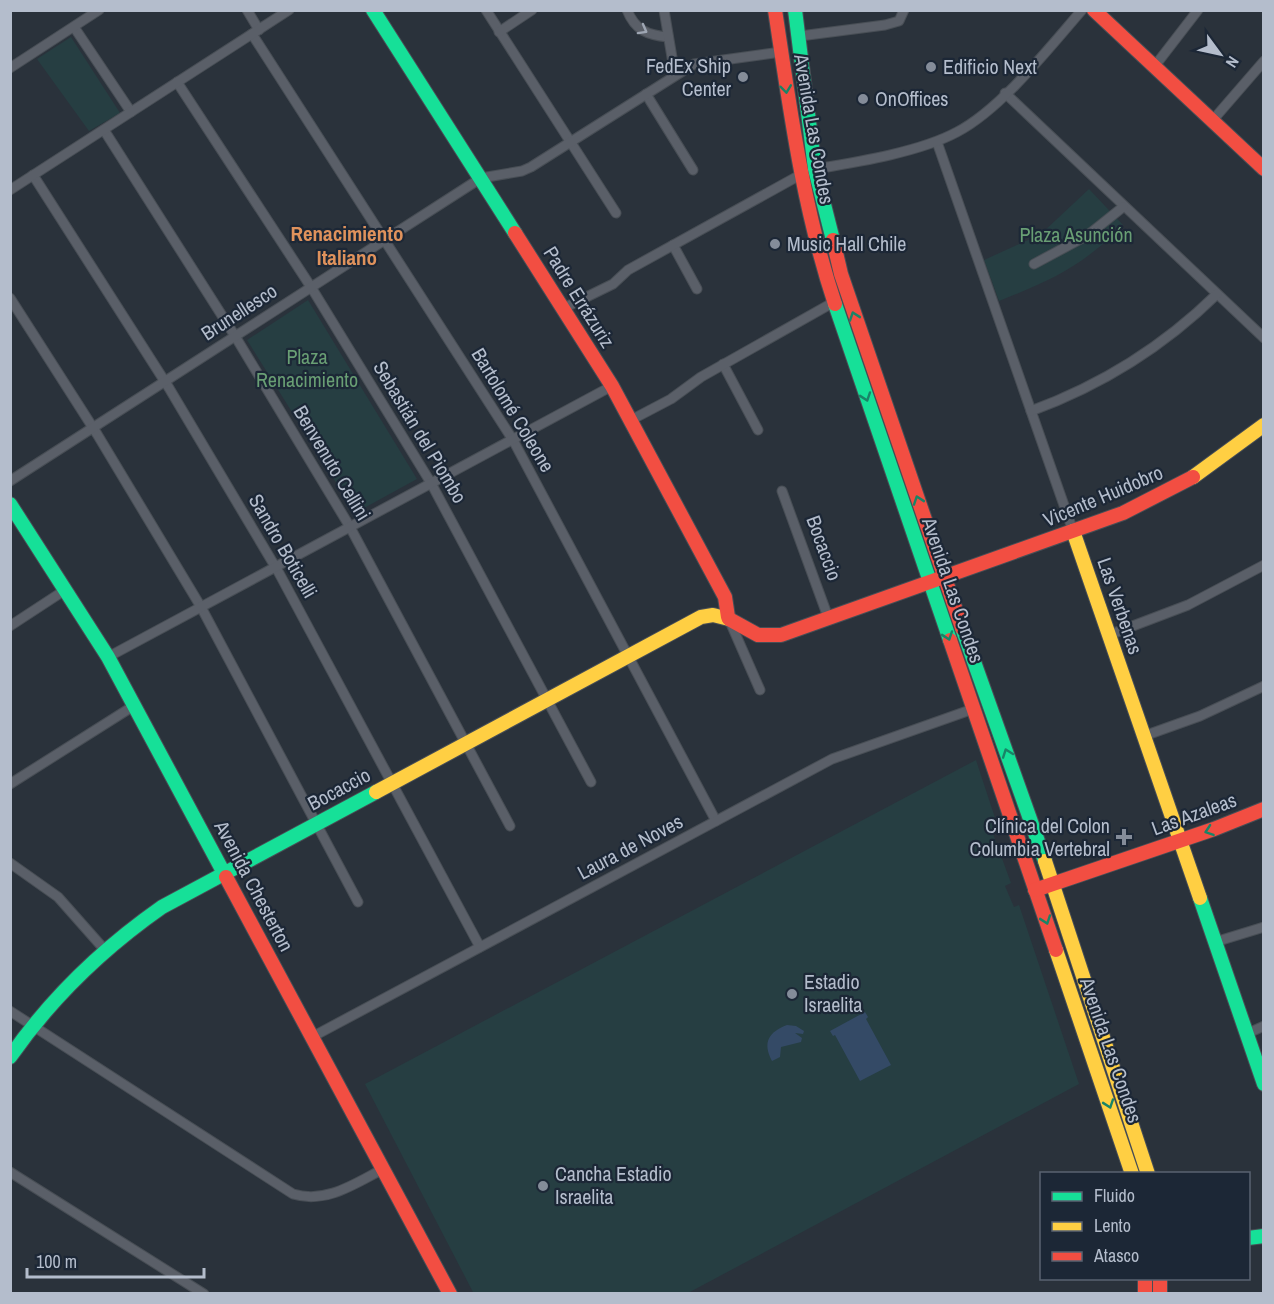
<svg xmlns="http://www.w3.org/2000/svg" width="1274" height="1304" viewBox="0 0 1274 1304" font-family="'Archivo Narrow',sans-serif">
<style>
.green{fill:#263e42}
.water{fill:#344a66}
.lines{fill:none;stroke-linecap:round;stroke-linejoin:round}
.street-casing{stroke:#484e55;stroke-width:11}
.fast-casing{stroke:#484e55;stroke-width:16}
.slow-casing{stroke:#484e55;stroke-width:16}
.jam-casing{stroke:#484e55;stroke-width:16}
.street{stroke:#5a5f68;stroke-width:9}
.fast{stroke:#16e098;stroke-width:14}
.slow{stroke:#ffcf43;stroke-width:14}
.jam{stroke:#f24e42;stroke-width:14}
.oneway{stroke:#9ea6b3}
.oneway2{stroke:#198467}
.poi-dot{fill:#848c99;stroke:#1c2736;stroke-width:2}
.labels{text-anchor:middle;stroke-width:4.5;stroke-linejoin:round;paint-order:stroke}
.poi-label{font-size:20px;fill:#b4bdcc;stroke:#1c2736;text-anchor:start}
.street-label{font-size:20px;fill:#b4bdcc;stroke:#1c2736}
.park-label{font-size:20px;fill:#699f74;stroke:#1c2736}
.neighbourhood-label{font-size:21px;font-weight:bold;fill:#df925c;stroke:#1c2736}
</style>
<rect width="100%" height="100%" fill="#2a323b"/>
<g class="green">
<polygon points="71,37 120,113 89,131 37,59"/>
<path d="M 1089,189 L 1123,225 C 1081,267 1054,279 999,301 L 984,260 L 1041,234 Z"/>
<polygon points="308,300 417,479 355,513 247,340"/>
<polygon points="976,760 999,830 992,831 1011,883 1005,886 1014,907 1019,905 1079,1084 688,1293 474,1294 365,1084"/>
</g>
<g class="water">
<polygon points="865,1012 868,1017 866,1019 891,1065 860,1081 835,1035 833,1036 830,1031"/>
<path d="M 787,1025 L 796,1026 L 804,1031 L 803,1034 L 795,1033 L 802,1038 L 801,1042 L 781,1047 L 780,1057 L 772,1061 C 762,1042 769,1032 787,1025 Z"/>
</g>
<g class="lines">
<defs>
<g id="street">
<polyline points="247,10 259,30"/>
<polyline points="486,10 616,213"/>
<path d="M 627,10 C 635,30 647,35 668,37"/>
<polyline points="664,10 675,75"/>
<polyline points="74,27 131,112"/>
<polyline points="499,32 532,10"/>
<polyline points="252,34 513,440 716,821"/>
<polyline points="800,36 885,25 899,21 904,10"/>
<polyline points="1154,67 1198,10"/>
<polyline points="10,68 99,10"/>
<polyline points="177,82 311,287 431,483 591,782"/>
<polyline points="1005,93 1264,338"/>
<polyline points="646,94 693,170"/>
<polyline points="1212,121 1264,61"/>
<polyline points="104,130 235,336 350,527 510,826"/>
<polyline points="937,142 1073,531"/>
<path d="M 815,169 C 857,162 920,152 957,132 C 1001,109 1049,48 1082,10"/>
<polyline points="33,175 169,388 279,573 480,947"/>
<polyline points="10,190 289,10"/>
<polyline points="673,245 697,289"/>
<polyline points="1034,264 1088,235 1123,207"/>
<polyline points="10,298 97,434 201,607 358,902"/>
<polyline points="564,308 613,284 628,270 800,175"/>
<polyline points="723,364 758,430"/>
<path d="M 1031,411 C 1102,385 1163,347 1217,294"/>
<polyline points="631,420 671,399 701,377 834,302"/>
<polyline points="10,481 481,178 522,171 531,167 694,64 781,52"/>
<polyline points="782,491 828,617"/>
<polyline points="728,617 760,690"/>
<polyline points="10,626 65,590"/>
<polyline points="1109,635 1188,605 1264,565"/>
<polyline points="108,657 612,386"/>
<polyline points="1144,736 1200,716 1264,686"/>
<polyline points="10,784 135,705"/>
<polyline points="10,863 58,897 104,949"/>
<polyline points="1215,942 1264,927"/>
<path d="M 10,1011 L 293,1194 C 326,1204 354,1184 383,1169"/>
<polyline points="1246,1034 1264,1026"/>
<polyline points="312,1037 832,759 973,709"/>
<polyline points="10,1172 204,1294"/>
</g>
<g id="fast">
<polyline points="373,10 515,233"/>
<polyline points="795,10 815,169 833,240"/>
<polyline points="835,304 950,640"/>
<polyline points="10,504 108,657 226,877"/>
<polyline points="962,628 1045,861"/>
<polyline points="1200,898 1264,1084"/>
<path d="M 10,1057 C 52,997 102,949 162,907 L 376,792"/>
<polyline points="1248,1238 1264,1236"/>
</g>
<g id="slow">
<polyline points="1193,477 1264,425"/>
<polyline points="1073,531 1200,898"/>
<polyline points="376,792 701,617 713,615 729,619"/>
<polyline points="1045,861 1148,1174"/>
<polyline points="1056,950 1132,1174"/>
</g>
<g id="jam">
<path d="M 775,10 C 790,109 803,208 835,304"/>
<polyline points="1094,10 1264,169"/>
<polyline points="515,233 612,386 725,597 728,617"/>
<polyline points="833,240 841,274 962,628"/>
<polyline points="729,619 758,635 781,635 1123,513 1193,477"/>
<polyline points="950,640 1056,950"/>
<polyline points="226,877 450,1294"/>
<polyline points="1035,890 1214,829 1264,809"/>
<polyline points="1145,1278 1145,1294"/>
<polyline points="1160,1278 1160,1294"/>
</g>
</defs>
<use href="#street" class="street-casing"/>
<use href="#fast" class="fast-casing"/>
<use href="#slow" class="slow-casing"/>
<use href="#jam" class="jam-casing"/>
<use href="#street" class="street"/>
<use href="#fast" class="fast"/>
<use href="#slow" class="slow"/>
<use href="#jam" class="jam"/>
</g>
<defs><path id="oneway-chevron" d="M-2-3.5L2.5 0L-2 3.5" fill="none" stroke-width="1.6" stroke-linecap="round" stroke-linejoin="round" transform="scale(1.5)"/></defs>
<use class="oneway" href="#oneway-chevron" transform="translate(643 30) rotate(29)"/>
<g class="oneway2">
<use href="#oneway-chevron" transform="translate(786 89) rotate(83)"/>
<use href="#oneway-chevron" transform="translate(854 316) rotate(-109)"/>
<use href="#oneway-chevron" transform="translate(866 397) rotate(71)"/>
<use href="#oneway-chevron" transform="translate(918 500) rotate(-109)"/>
<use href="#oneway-chevron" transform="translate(948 636) rotate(71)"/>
<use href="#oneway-chevron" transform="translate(1007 753) rotate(-110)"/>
<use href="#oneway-chevron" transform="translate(1209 831) rotate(161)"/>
<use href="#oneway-chevron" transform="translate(1046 920) rotate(71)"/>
<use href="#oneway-chevron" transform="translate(1109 1104) rotate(71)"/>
</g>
<g class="poi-dot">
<circle cx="931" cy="67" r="6"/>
<circle cx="743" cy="77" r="6"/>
<circle cx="863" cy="99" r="6"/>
<circle cx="775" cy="244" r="6"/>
<path d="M1121 828h6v6h6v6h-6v6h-6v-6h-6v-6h6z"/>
<circle cx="792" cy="994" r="6"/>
<circle cx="543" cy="1186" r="6"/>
</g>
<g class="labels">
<g class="poi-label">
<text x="731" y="73" text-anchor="end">FedEx Ship<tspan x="731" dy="23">Center</tspan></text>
<text x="943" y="74">Edificio Next</text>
<text x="875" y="106">OnOffices</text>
<text x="787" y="251">Music Hall Chile</text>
<text x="1110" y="833" text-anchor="end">Clínica del Colon<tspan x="1110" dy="23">Columbia Vertebral</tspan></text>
<text x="804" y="989">Estadio<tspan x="804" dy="23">Israelita</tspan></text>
<text x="555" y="1181">Cancha Estadio<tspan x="555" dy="23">Israelita</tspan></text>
</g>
<g class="street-label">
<text transform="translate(814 129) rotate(80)" y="7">Avenida Las Condes</text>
<text transform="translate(579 297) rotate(58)" y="7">Padre Errázuriz</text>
<text transform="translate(239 312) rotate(-33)" y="7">Brunellesco</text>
<text transform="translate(513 410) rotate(59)" y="7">Bartolomé Coleone</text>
<text transform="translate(420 432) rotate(59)" y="7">Sebastián del Piombo</text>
<text transform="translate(332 463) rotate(59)" y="7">Benvenuto Cellini</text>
<text transform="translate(1103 496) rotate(-23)" y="7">Vicente Huidobro</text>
<text transform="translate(283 546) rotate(60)" y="7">Sandro Boticelli</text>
<text transform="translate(824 548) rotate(70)" y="7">Bocaccio</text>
<text transform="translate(953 590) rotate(71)" y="7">Avenida Las Condes</text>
<text transform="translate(1120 606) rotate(71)" y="7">Las Verbenas</text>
<text transform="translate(339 789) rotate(-28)" y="7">Bocaccio</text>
<text transform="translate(1194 814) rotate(-20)" y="7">Las Azaleas</text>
<text transform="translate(630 847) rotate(-28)" y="7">Laura de Noves</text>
<text transform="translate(254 886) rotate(62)" y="7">Avenida Chesterton</text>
<text transform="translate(1111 1050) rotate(71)" y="7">Avenida Las Condes</text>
</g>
<g class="park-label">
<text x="1076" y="242">Plaza Asunción</text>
<text x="307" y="364">Plaza<tspan x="307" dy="23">Renacimiento</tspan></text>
</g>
<g class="neighbourhood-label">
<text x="347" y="241">Renacimiento<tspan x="347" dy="24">Italiano</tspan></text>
</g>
</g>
<rect width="1274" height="1304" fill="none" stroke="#b4bdcc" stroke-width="24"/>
<rect x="1040" y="1172" width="210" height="108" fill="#1c2736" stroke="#596372" stroke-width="1.5"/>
<rect x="1052" y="1192" width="30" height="9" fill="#16e098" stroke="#596372" stroke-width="1.5"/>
<text x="1094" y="1202" font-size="18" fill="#b4bdcc">Fluido</text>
<rect x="1052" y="1222" width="30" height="9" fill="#ffcf43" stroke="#596372" stroke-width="1.5"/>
<text x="1094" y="1232" font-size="18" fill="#b4bdcc">Lento</text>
<rect x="1052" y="1252" width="30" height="9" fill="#f24e42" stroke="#596372" stroke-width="1.5"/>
<text x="1094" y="1262" font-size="18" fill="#b4bdcc">Atasco</text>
<g transform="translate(1220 54) rotate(123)" stroke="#1c2736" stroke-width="4.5" paint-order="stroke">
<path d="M0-4.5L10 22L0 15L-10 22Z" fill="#b4bdcc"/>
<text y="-9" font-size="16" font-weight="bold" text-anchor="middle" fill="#b4bdcc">N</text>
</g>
<path d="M27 1268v9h177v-9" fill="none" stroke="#b4bdcc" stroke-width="3"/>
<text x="36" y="1268" font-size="18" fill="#b4bdcc" stroke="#1c2736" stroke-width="4.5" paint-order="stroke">100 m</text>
</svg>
